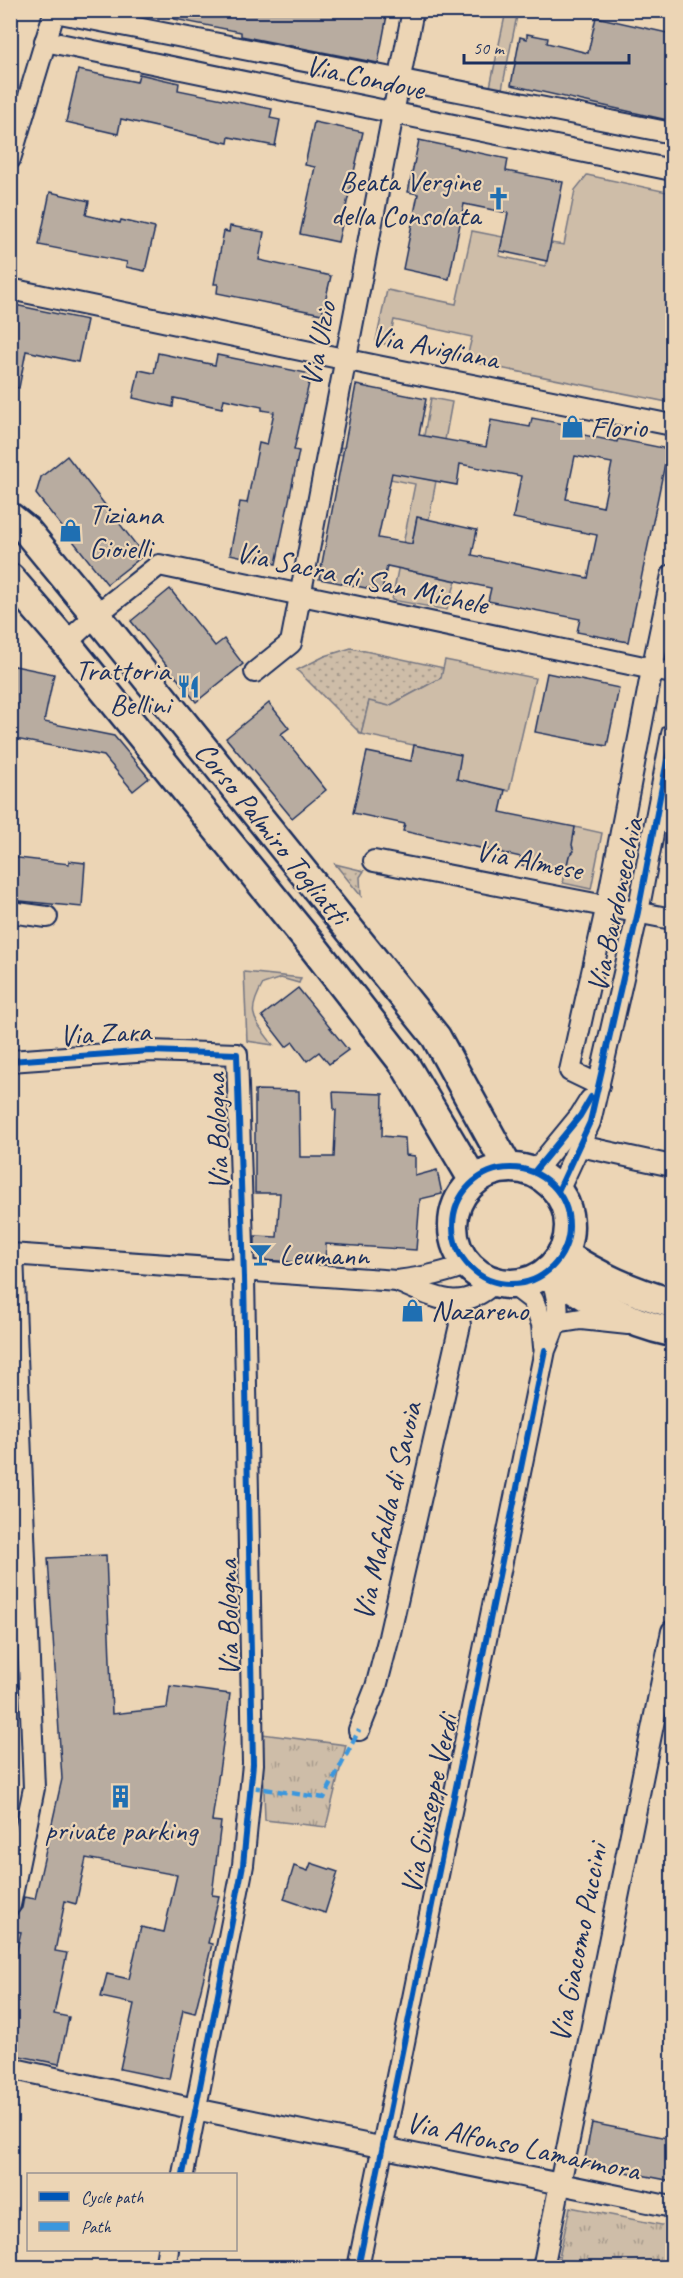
<svg xmlns="http://www.w3.org/2000/svg" width="683" height="2278" viewBox="0 0 683 2278" font-family="Caveat,sans-serif">
<style>
.grass{fill:url(#grass-dots);stroke:#747683;stroke-width:1.5}
.park{fill:url(#park-tufts);stroke:#747683;stroke-width:1.5}
.garden{fill:#cebda8;stroke:#747683;stroke-width:1.5}
.building{fill:#b8aca0;stroke:#1b2f5e;stroke-width:1.5;fill-rule:evenodd}
.lines{fill:none;stroke-linecap:round;stroke-linejoin:round}
.street-casing{stroke:#1b2f5e;stroke-width:24}
.secondary-casing{stroke:#1b2f5e;stroke-width:33}
.street{stroke:#ecd5b5;stroke-width:20}
.secondary{stroke:#ecd5b5;stroke-width:28}
.quiet{stroke:#3a97de;stroke-width:4.5;stroke-dasharray:9 4.5;stroke-linecap:butt}
.cycleway-casing{stroke:#ecd5b5;stroke-width:10}
.cycleway{stroke:#0057b8;stroke-width:6}
.labels{text-anchor:middle;stroke-width:4.5;stroke-linejoin:round;paint-order:stroke}
.street-label{font-size:30px;fill:#1b2f5e;stroke:#ecd5b5}
.poi-label{font-size:30px;fill:#1b2f5e;stroke:#ecd5b5;text-anchor:start}
</style>
<defs>
<pattern id="grass-dots" width="8" height="8" patternUnits="userSpaceOnUse" patternTransform="scale(1.5)"><rect width="8" height="8" fill="#cebda8"/><path d="M2 2h.1M6 6h.1" fill="none" stroke="#a69a8c" stroke-width="1.8" stroke-linecap="round"/></pattern>
<pattern id="park-tufts" width="24" height="20" patternUnits="userSpaceOnUse" patternTransform="scale(1.5)"><rect width="24" height="20" fill="#cebda8"/><path d="M3 7l-1-3M5 7V3M7 7l1-3M15 17l-1-3M17 17v-4M19 17l1-3" fill="none" stroke="#a69a8c"/></pattern>
</defs>
<rect width="100%" height="100%" fill="#ecd5b5"/>
<filter id="ink" filterUnits="userSpaceOnUse"><feTurbulence type="fractalNoise" baseFrequency=".0167" numOctaves="2"/><feDisplacementMap in="SourceGraphic" scale="12" xChannelSelector="R" yChannelSelector="G"/><feConvolveMatrix kernelMatrix="1 2 1 2 8 2 1 2 1" color-interpolation-filters="sRGB"/></filter>
<g filter="url(#ink)">
<g class="grass">
<polygon points="351,648 444,668 441,678 389,706 369,702 361,734 297,670 325,656"/>
<polygon points="335,864 364,871 360,877 361,896"/>
</g>
<g class="park">
<polygon points="262,1734 346,1745 326,1827 265,1820"/>
<polygon points="570,2207 672,2227 672,2267 557,2267"/>
</g>
<g class="garden">
<polygon points="506,11 518,11 502,89 490,87"/>
<polygon points="587,175 672,193 672,403 466,361 472,337 394,320 388,345 376,341 387,290 456,304 472,231 503,237 499,256 545,266 551,243 564,245 575,190"/>
<polygon points="431,398 452,402 445,440 429,437 421,478 436,481 429,519 417,518 406,570 456,581 447,610 392,600 415,484 390,479 393,464 338,454 339,447 419,462"/>
<polygon points="445,660 535,678 509,791 456,779 461,755 361,734 369,701 389,706 441,678"/>
<polygon points="575,827 602,833 591,889 563,883"/>
<path d="M 244,972 L 301,978 L 299,983 L 281,978 L 263,984 C 246,1014 253,1018 273,1045 L 247,1041 Z"/>
</g>
<g class="building">
<polygon points="174,10 313,10 337,15 338,10 388,10 378,63 241,36 241,32 174,19"/>
<polygon points="596,17 672,34 667,62 672,63 672,121 511,85 520,37 527,39 527,34 548,38 547,43 588,53"/>
<polygon points="78,70 137,82 139,74 179,83 178,90 272,109 270,118 280,120 275,146 229,137 228,143 121,119 118,134 66,122"/>
<polygon points="314,122 363,132 338,242 300,234 315,167 305,165"/>
<polygon points="419,140 508,159 506,171 563,182 547,261 500,251 508,213 464,204 449,279 403,269 418,194 408,192"/>
<polygon points="50,192 89,201 86,215 120,223 121,220 155,228 145,271 126,267 127,262 39,245"/>
<polygon points="230,226 264,232 259,260 331,276 322,314 217,293 218,284 214,284 224,231 229,232"/>
<polygon points="10,304 87,320 78,362 26,351 19,388 10,387"/>
<polygon points="158,353 215,365 217,355 311,374 294,450 299,451 276,564 230,554 240,502 247,503 259,443 267,445 274,412 262,410 262,407 224,399 222,408 174,398 173,407 133,398 139,370 154,373"/>
<path d="M 356,385 L 426,399 L 419,435 L 486,447 L 491,420 L 530,427 L 532,418 L 580,427 L 579,434 L 617,442 L 618,439 L 668,449 L 628,642 L 577,632 L 580,619 L 488,601 L 491,588 L 387,566 L 382,591 L 319,579 ZM 575,456 L 612,463 L 603,507 L 566,499 ZM 460,464 L 521,476 L 513,518 L 597,535 L 588,578 L 472,555 L 477,530 L 417,517 L 412,544 L 378,538 L 392,473 L 457,485 Z"/>
<polygon points="67,456 144,555 107,584 36,494 41,477"/>
<polygon points="170,589 215,646 224,639 243,664 196,702 131,621"/>
<polygon points="10,665 54,674 44,722 114,736 149,778 133,791 104,756 10,738"/>
<polygon points="547,673 619,688 607,746 535,732"/>
<polygon points="269,703 289,728 281,734 326,790 292,818 226,738"/>
<polygon points="414,745 461,755 457,779 505,790 500,812 575,827 572,845 574,851 569,856 565,873 547,870 542,872 538,868 520,865 521,857 403,831 405,824 353,813 367,752 411,761"/>
<polygon points="10,857 69,864 69,861 85,863 82,907 10,900"/>
<polygon points="298,988 348,1050 329,1064 319,1052 307,1061 293,1042 286,1047 262,1016"/>
<polygon points="255,1090 299,1091 300,1157 334,1157 336,1110 334,1110 333,1092 383,1094 382,1136 405,1138 406,1155 415,1156 415,1176 437,1170 442,1194 420,1199 416,1250 326,1244 325,1264 262,1260 255,1252 255,1236 277,1237 280,1193 255,1193"/>
<polygon points="106,1555 112,1714 167,1708 170,1686 230,1694 212,1821 221,1822 212,1895 219,1896 208,1943 212,1944 195,2013 183,2010 169,2079 120,2069 134,2004 101,1997 107,1974 129,1979 141,1927 164,1932 177,1875 86,1858 76,1904 65,1901 55,1951 67,1953 54,2014 69,2017 59,2064 10,2054 10,1980 21,1932 13,1931 16,1915 22,1908 24,1897 35,1899 62,1779 48,1558"/>
<polygon points="311,1863 338,1872 325,1913 284,1899 294,1866 308,1871"/>
<polygon points="592,2123 672,2139 672,2181 584,2164"/>
</g>
<g class="lines">
<defs>
<g id="street">
<polyline points="55,12 672,133"/>
<polyline points="45,41 672,170"/>
<polyline points="10,159 55,10"/>
<polyline points="10,289 377,366 672,425"/>
<polyline points="66,643 96,615 159,565 672,673"/>
<polyline points="255,672 291,643 413,10"/>
<polyline points="374,861 672,919"/>
<polyline points="10,912 47,917"/>
<polyline points="10,1061 150,1051 237,1054 244,1278 253,1764 243,1865 183,2174"/>
<polyline points="599,1085 570,1071 607,905 652,670 672,575"/>
<polyline points="580,1146 672,1166"/>
<polyline points="534,1172 580,1116 590,1100"/>
<polyline points="558,1191 590,1122 638,912 672,734"/>
<path d="M 10,1254 L 397,1281 C 421,1278 444,1274 467,1264"/>
<path d="M 399,1282 C 437,1298 461,1314 495,1282"/>
<polyline points="512,1284 533,1300 542,1324 544,1347"/>
<polyline points="556,1323 581,1319 628,1324"/>
<polyline points="359,1730 376,1687 389,1637 460,1325 456,1301"/>
<polyline points="10,1905 34,1788 13,1254"/>
<polyline points="10,2068 195,2109 672,2207"/>
<polyline points="165,2268 168,2250"/>
<path d="M 358,2268 L 545,1350 C 560,1315 562,1307 549,1270"/>
<polyline points="543,2268 672,1631"/>
</g>
<g id="secondary">
<polyline points="10,517 26,530 96,615 436,1037 508,1168"/>
<polyline points="10,578 66,643 314,948 405,1065 474,1181"/>
<circle cx="511" cy="1226" r="58"/>
<path d="M 562,1253 C 600,1277 630,1291 672,1303"/>
<path d="M 549,1270 C 587,1300 625,1322 672,1332"/>
</g>
</defs>
<use href="#street" class="street-casing"/>
<use href="#secondary" class="secondary-casing"/>
<use href="#street" class="street"/>
<use href="#secondary" class="secondary"/>
<polyline class="quiet" points="251,1787 324,1798 359,1730"/>
<defs>
<g id="cycleway">
<polyline points="10,1061 150,1051 237,1054 244,1278 253,1764 243,1865 183,2174"/>
<circle cx="511" cy="1226" r="58"/>
<polyline points="534,1172 580,1116 591,1097"/>
<polyline points="558,1191 590,1122 638,912 672,734"/>
<polyline points="358,2268 545,1350"/>
</g>
</defs>
<use href="#cycleway" class="cycleway-casing"/>
<use href="#cycleway" class="cycleway"/>
</g>
</g>
<defs>
<symbol id="church-bare" viewBox="-9 -9 18 18"><path d="M-1.2-6h2.4v3.5h3.3v2.4h-3.3V6h-2.4V-.1h-3.3v-2.4h3.3Z" fill="#1f6fb2" stroke="#ecd5b5" stroke-width="2.5" paint-order="stroke"/></symbol>
<symbol id="shop-bare" viewBox="-9 -9 18 18"><path d="M-5-2.5h2.3a2.7 3.5 0 0 1 5.4 0H5L5.5 6h-11ZM-1.5-2.5h3a1.5 2.3 0 0 0-3 0Z" fill="#1f6fb2" stroke="#ecd5b5" stroke-width="2.5" paint-order="stroke"/></symbol>
<symbol id="restaurant-bare" viewBox="-9 -9 18 18"><path d="M-5-6h1v4h1v-4h1v4h1v-4h1v5L-1.5 .5V6h-2V.5L-5-1ZM5-6V6H3V1.5H1.5Q1.5-4 5-6Z" fill="#1f6fb2" stroke="#ecd5b5" stroke-width="2.5" paint-order="stroke"/></symbol>
<symbol id="bar-bare" viewBox="-9 -9 18 18"><path d="M-6-5H6L.8 .8V4.5H3.5V6h-7V4.5H-.8V.8Z" fill="#1f6fb2" stroke="#ecd5b5" stroke-width="2.5" paint-order="stroke"/></symbol>
<symbol id="building-bare" viewBox="-9 -9 18 18"><path d="M-4-6H4V6H1V3H-1V6H-4ZM-2.5-4.3h1.7v1.8h-1.7ZM.8-4.3h1.7v1.8H.8ZM-2.5-1h1.7V.8h-1.7ZM.8-1h1.7V.8H.8Z" fill="#1f6fb2" stroke="#ecd5b5" stroke-width="2.5" paint-order="stroke"/></symbol>
</defs>
<g fill-rule="evenodd">
<use href="#church-bare" x="482" y="182" width="33" height="33"/>
<use href="#shop-bare" x="556" y="410" width="33" height="33"/>
<use href="#shop-bare" x="54" y="514" width="33" height="33"/>
<use href="#restaurant-bare" x="172" y="670" width="33" height="33"/>
<use href="#bar-bare" x="244" y="1238" width="33" height="33"/>
<use href="#shop-bare" x="396" y="1294" width="33" height="33"/>
<use href="#building-bare" x="104" y="1780" width="33" height="33"/>
</g>
<g class="labels">
<g class="street-label">
<text transform="translate(365 77) rotate(12)" y="10">Via Condove</text>
<text transform="translate(318 344) rotate(-79)" y="10">Via Ulzio</text>
<text transform="translate(435 347) rotate(11)" y="10">Via Avigliana</text>
<text transform="translate(362 578) rotate(12)" y="10">Via Sacra di San Michele</text>
<text transform="translate(272 833) rotate(51)" y="10">Corso Palmiro Togliatti</text>
<text transform="translate(529 860) rotate(11)" y="10">Via Almese</text>
<text transform="translate(615 905) rotate(-78)" y="10">Via Bardonecchia</text>
<text transform="translate(105 1033) rotate(-3)" y="10">Via Zara</text>
<text transform="translate(217 1132) rotate(-92)" y="10">Via Bologna</text>
<text transform="translate(387 1511) rotate(-77)" y="10">Via Mafalda di Savoia</text>
<text transform="translate(228 1618) rotate(-91)" y="10">Via Bologna</text>
<text transform="translate(429 1804) rotate(-78)" y="10">Via Giuseppe Verdi</text>
<text transform="translate(578 1943) rotate(-79)" y="10">Via Giacomo Puccini</text>
<text transform="translate(523 2146) rotate(12)" y="10">Via Alfonso Lamarmora</text>
</g>
<g class="poi-label">
<text x="480" y="191" text-anchor="end">Beata Vergine<tspan x="480" dy="34">della Consolata</tspan></text>
<text x="590" y="437">Florio</text>
<text x="89" y="524">Tiziana<tspan x="89" dy="34">Gioielli</tspan></text>
<text x="170" y="680" text-anchor="end">Trattoria<tspan x="170" dy="34">Bellini</tspan></text>
<text x="279" y="1265">Leumann</text>
<text x="431" y="1320">Nazareno</text>
<text x="121" y="1840" text-anchor="middle">private parking</text>
</g>
</g>
<rect width="683" height="2278" fill="none" stroke="#ecd5b5" stroke-width="36"/>
<rect x="18" y="18" width="647" height="2242" fill="none" stroke="#1b2f5e" stroke-width="2" filter="url(#ink)"/>
<rect x="27" y="2173" width="210" height="78" fill="#ecd5b5" stroke="#989392" stroke-width="1.5"/>
<rect x="39" y="2192" width="30" height="9" fill="#0057b8" stroke="#989392" stroke-width="1.5"/>
<text x="81" y="2203" font-size="18" fill="#1b2f5e">Cycle path</text>
<rect x="39" y="2222" width="30" height="9" fill="#3a97de" stroke="#989392" stroke-width="1.5"/>
<text x="81" y="2233" font-size="18" fill="#1b2f5e">Path</text>
<path d="M464 54v9h165v-9" fill="none" stroke="#1b2f5e" stroke-width="3"/>
<text x="473" y="54" font-size="18" fill="#1b2f5e" stroke="#ecd5b5" stroke-width="4.5" paint-order="stroke">50 m</text>
</svg>
